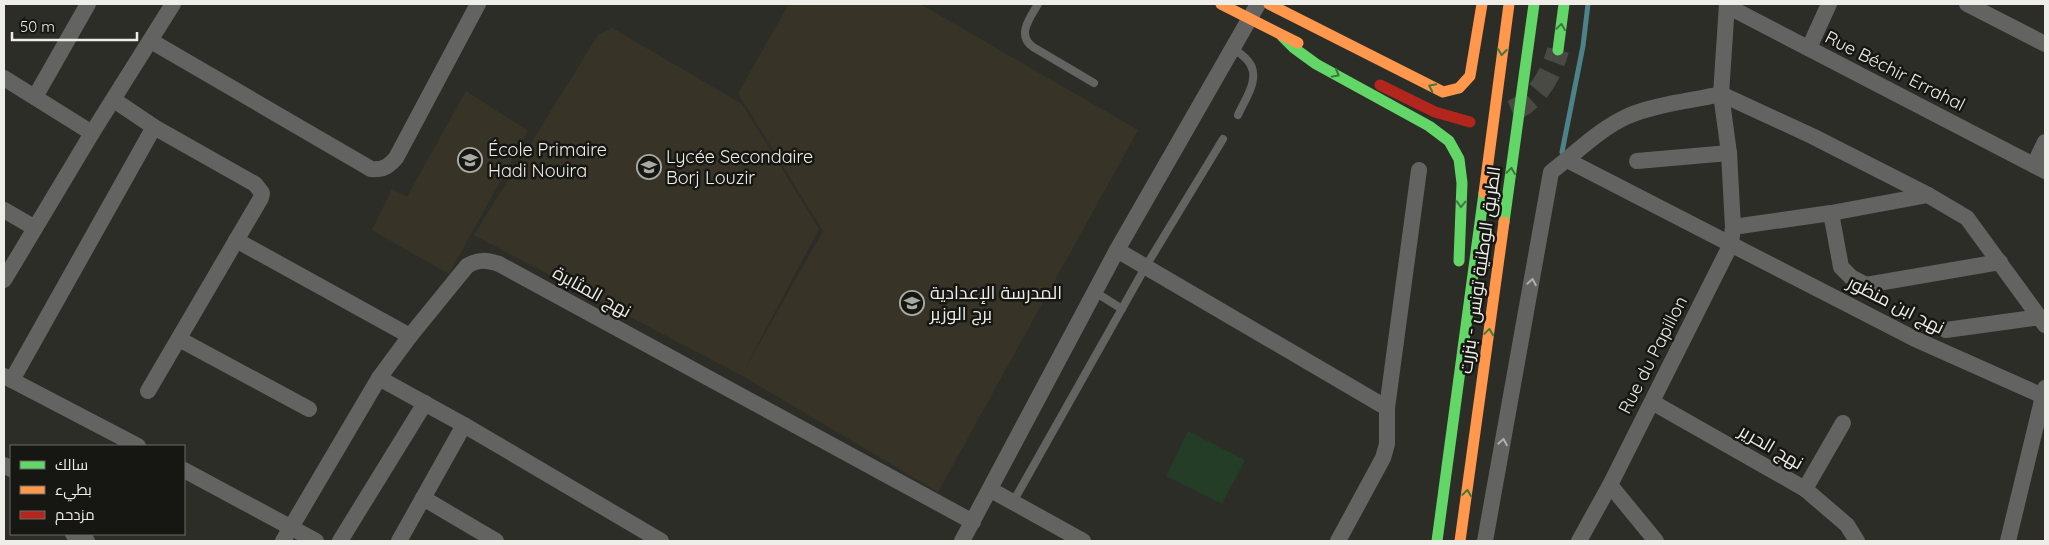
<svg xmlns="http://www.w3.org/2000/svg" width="2049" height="545" viewBox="0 0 2049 545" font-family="Quicksand,Cairo,sans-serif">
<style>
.built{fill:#373427}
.green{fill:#233d26}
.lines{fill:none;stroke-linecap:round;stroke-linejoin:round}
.stream{stroke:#4d8288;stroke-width:5}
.secondary-tunnel{stroke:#4a4a45;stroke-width:22;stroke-dasharray:22 11;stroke-linecap:butt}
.lane{stroke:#636462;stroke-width:8}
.street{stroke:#636462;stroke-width:16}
.fast{stroke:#63d668;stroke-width:11}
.slow{stroke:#ff974d;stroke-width:11}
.jam{stroke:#b3261e;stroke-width:11}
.oneway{stroke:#3c763d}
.oneway2{stroke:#afafab}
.labels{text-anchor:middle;stroke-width:5;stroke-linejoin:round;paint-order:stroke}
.street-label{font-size:18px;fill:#eeede7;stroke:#161612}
.poi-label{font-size:18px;fill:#eeede7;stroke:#161612;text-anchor:start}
</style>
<rect width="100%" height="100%" fill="#2d2d28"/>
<g class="built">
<polygon points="789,4 920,4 1138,130 938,492 741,375 474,235 598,35 612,28 742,104 819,229 742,374 823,231 738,93"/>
<polygon points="466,91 528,131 449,274 372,230 392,189 407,197"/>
</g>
<polygon class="green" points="1188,431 1245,460 1222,504 1166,476"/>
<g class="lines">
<polyline class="stream" points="1562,152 1583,46 1588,4"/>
<path class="secondary-tunnel" d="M 1512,111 C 1537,100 1551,76 1558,50"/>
<g class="lane">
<path d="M 1038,4 C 1030,18 1016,35 1033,47 L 1094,83"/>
<path d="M 1233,48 C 1238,52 1244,56 1248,61 C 1262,77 1245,99 1238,115"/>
<polyline points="1095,292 1122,309"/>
<polyline points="1013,502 1146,266 1223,139"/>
</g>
<g class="street">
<polyline points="1967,4 2045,44"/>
<polyline points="1727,6 2045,171"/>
<path d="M 151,41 L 371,169 C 383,170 388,167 396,158 L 478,4"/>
<polyline points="1809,48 1829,4"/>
<polyline points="4,78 92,133"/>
<polyline points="1721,94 1812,136 1928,195 1967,218 2045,325"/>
<polyline points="35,97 88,4"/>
<polyline points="114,100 154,127 255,184 262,193 261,198 148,391"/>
<polyline points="1729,153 1733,227"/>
<polyline points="1567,160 1915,339 2045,397"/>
<polyline points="1637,161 1729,153 1721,94"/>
<polyline points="2034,165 2045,142"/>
<polyline points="4,210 35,228"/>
<polyline points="1831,213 1841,267 1851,277 1866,285 2000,262"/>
<polyline points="236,240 410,336"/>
<polyline points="1117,250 1387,408"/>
<polyline points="4,280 92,133 173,4"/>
<polyline points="1946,330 2040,317"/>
<polyline points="179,339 309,409"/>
<polyline points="4,376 138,446"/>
<polyline points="379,378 464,425 661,541"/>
<polyline points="12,380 154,127"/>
<polyline points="1652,402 1805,489 1847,525 1857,541"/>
<polyline points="4,465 11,469"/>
<polyline points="184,470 316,541"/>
<polyline points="1610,485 1656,541"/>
<polyline points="1805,489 1843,423"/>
<polyline points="991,490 1083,541"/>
<polyline points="423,498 496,541"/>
<polyline points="73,534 87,541"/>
<path d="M 283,541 L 379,378 L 410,336 L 467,266 C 479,259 486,260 499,264 L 973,522"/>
<polyline points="340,541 425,403"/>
<polyline points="399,541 464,425"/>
<polyline points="962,541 1117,250 1258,4"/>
<polyline points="1338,541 1383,458 1387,444 1387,408 1419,170"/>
<path d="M 1485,541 L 1551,172 C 1576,153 1599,129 1628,116 C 1657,104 1691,101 1721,94 L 1727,4"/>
<polyline points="1579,541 1610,485 1731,244 1733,227 1831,213 1928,195"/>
<polyline points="2008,541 2045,388"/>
</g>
<g class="fast">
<polyline points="1282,36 1294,48 1316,64 1429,126 1449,141 1459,159 1462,183 1459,261"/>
<polyline points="1558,50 1564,4"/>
<polyline points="1504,222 1534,4"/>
<polyline points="1437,541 1484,193"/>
</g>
<g class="slow">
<polyline points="1221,4 1298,43"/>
<polyline points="1269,4 1443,92 1459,88 1470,76 1482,4"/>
<polyline points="1484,193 1509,4"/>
<polyline points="1460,541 1504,222"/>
</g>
<polyline class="jam" points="1380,85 1435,112 1470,122"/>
</g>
<defs><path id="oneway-chevron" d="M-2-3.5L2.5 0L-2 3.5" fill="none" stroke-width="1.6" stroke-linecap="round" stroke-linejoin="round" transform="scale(1.25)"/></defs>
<g class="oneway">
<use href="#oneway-chevron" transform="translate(1561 27) rotate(-82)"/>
<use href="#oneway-chevron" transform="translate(1502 52) rotate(97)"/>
<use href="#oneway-chevron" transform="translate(1336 74) rotate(29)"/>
<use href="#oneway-chevron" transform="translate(1432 87) rotate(-154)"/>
<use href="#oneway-chevron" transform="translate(1511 171) rotate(-82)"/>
<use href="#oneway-chevron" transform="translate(1461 204) rotate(92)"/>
<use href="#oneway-chevron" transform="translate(1489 332) rotate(-82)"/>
<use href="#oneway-chevron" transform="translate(1467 493) rotate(-82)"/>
</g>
<g class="oneway2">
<use href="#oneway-chevron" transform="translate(1532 282) rotate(-80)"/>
<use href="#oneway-chevron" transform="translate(1503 442) rotate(-80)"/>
</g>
<defs>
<symbol id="school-ring" viewBox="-11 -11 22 22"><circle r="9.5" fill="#161612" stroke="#aaaaa4" stroke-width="1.5"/><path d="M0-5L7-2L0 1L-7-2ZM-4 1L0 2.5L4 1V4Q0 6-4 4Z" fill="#aaaaa4"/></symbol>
</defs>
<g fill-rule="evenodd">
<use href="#school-ring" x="456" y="146" width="28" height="28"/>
<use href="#school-ring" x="635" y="153" width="28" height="28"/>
<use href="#school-ring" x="898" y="289" width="28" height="28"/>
</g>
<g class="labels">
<g class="street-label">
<text transform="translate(1895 71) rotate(27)" y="6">Rue Béchir Errahal</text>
<text transform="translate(1480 270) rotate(-82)" y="6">الطريق الوطنية تونس - بنزرت</text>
<text transform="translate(592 292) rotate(29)" y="6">نهج المثابرة</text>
<text transform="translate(1896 305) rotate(27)" y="6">نهج ابن منظور</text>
<text transform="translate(1653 355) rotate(-63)" y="6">Rue du Papillon</text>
<text transform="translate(1771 447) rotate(30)" y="6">نهج الحرير</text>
</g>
<g class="poi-label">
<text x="488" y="156">École Primaire<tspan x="488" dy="21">Hadi Nouira</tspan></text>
<text x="666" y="163">Lycée Secondaire<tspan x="666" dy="21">Borj Louzir</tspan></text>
<text x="930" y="299">المدرسة الإعدادية<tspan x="930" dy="21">برج الوزير</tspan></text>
</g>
</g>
<rect width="2049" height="545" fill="none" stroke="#eeede7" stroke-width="10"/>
<rect x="10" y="445" width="175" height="90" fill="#161612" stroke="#6c6c67"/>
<rect x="20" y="461" width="25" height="8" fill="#63d668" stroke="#6c6c67"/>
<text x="55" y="470" font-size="15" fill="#eeede7">سالك</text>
<rect x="20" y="486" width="25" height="8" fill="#ff974d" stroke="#6c6c67"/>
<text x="55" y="495" font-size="15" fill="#eeede7">بطيء</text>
<rect x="20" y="511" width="25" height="8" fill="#b3261e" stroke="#6c6c67"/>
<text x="55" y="520" font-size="15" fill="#eeede7">مزدحم</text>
<path d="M12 32v8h125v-8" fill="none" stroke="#eeede7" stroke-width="2.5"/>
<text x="20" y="32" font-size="15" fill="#eeede7" stroke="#161612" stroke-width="4" paint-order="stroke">50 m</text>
</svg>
